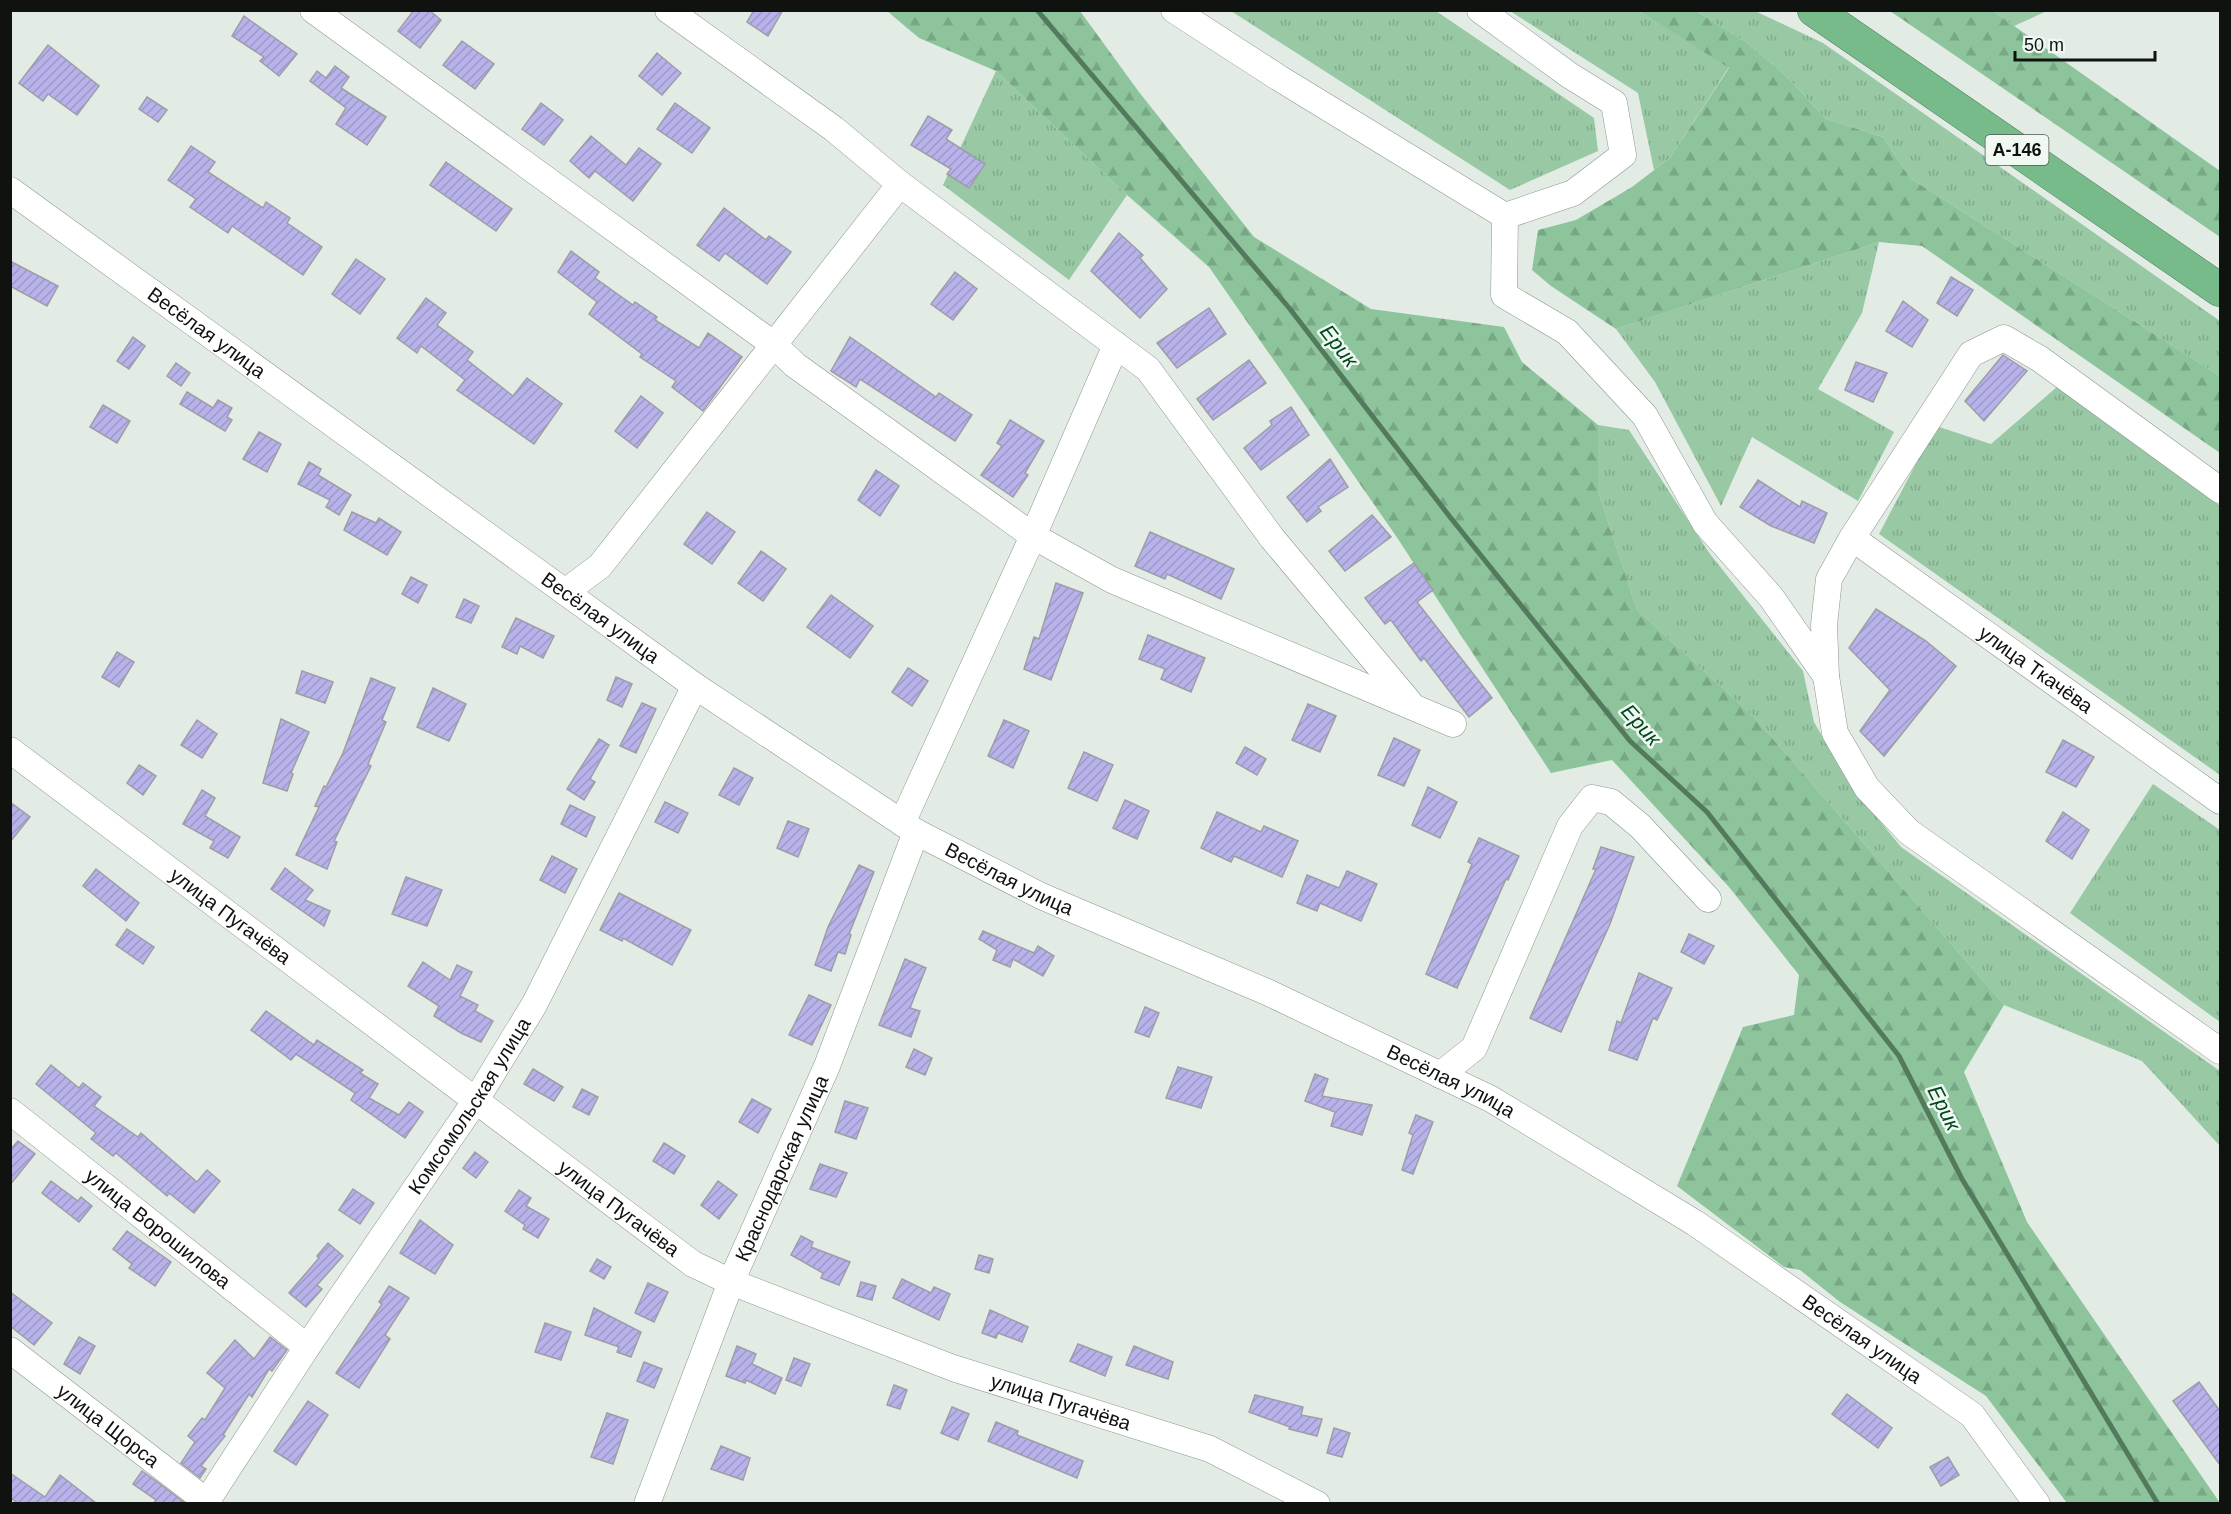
<svg xmlns="http://www.w3.org/2000/svg" width="2231" height="1514" viewBox="0 0 2231 1514" font-family="Helvetica,sans-serif">
<style>
.grass{fill:url(#grass-tufts)}
.forest{fill:url(#forest-firs)}
.lines{fill:none;stroke-linecap:round;stroke-linejoin:round}
.stream{stroke:#537a5d;stroke-width:5}
.building{fill:url(#building-hatch);stroke:#9e9da7;stroke-width:1.5}
.minor-casing{stroke:#8d968f;stroke-width:27}
.highway-casing{stroke:#538060;stroke-width:34}
.minor{stroke:#fff;stroke-width:26}
.highway{stroke:#77bb8b;stroke-width:33}
.labels{text-anchor:middle;stroke-width:5;stroke-linejoin:round;paint-order:stroke}
.shield{fill:#eff9f1;stroke:#525753;stroke-width:1.5}
.shield-label{font-size:18px;font-weight:bold;fill:#0f120f}
.street-label{font-size:20px;fill:#0f120f;stroke:#eff9f1}
.water-label{font-size:21px;font-style:italic;fill:#034722;stroke:#eff9f1}
</style>
<defs>
<pattern id="grass-tufts" width="24" height="20" patternUnits="userSpaceOnUse" patternTransform="scale(1.5)"><rect width="24" height="20" fill="#98c8a4"/><path d="M3 7l-1-3M5 7V3M7 7l1-3M15 17l-1-3M17 17v-4M19 17l1-3" fill="none" stroke="#82ab8c"/></pattern>
<pattern id="forest-firs" width="22" height="20" patternUnits="userSpaceOnUse" patternTransform="scale(1.5)"><rect width="22" height="20" fill="#8dc49c"/><path d="M5 1l3.5 6h-7zM16 11l3.5 6h-7z" fill="#78a785"/></pattern>
<pattern id="building-hatch" width="6" height="6" patternUnits="userSpaceOnUse" patternTransform="scale(1.5)"><rect width="6" height="6" fill="#b8b2eb"/><path d="M-1 1l2-2M0 6l6-6M5 7l2-2" fill="none" stroke="#9d98c8"/></pattern>
</defs>
<rect width="100%" height="100%" fill="#e2ece4"/>
<g class="grass">
<polygon points="1231,11 1436,11 1594,118 1598,151 1510,190"/>
<polygon points="1510,11 1639,11 1729,67 1670,158 1654,170 1638,93"/>
<polygon points="1696,11 1755,11 1823,43 2220,321 2220,376 1910,178 1883,137 1826,119 1784,74 1746,42"/>
<polygon points="1993,11 2047,11 2014,26"/>
<polygon points="996,71 1127,195 1069,280 943,185"/>
<polygon points="1879,242 1862,313 1818,389 1894,432 1858,501 1752,437 1721,506 1655,382 1616,329"/>
<polygon points="2058,386 2220,506 2220,775 1879,534 1936,426 1991,444"/>
<polygon points="1598,425 1629,430 1710,554 1803,671 1814,722 1849,783 1901,847 2220,1071 2220,1146 2142,1061 2004,1005 1754,717 1637,610 1598,491"/>
<polygon points="2153,784 2220,830 2220,1022 2070,913"/>
</g>
<g class="forest">
<polygon points="887,11 1080,11 1139,92 1254,237 1371,309 1504,327 1522,362 1598,425 1598,491 1637,610 1754,717 2004,1005 1964,1072 2027,1222 2220,1503 2067,1503 1986,1396 1840,1302 1800,1270 1784,1267 1677,1186 1743,1027 1794,1015 1799,975 1729,887 1612,760 1551,773 1396,536 1209,267 1127,195 996,71 919,38"/>
<polygon points="1639,11 1696,11 1746,42 1784,74 1826,119 1883,137 1910,178 2220,376 2220,453 1922,246 1879,242 1616,329 1551,286 1532,270 1538,230 1576,220 1632,187 1670,158 1729,68"/>
<polygon points="1890,11 1993,11 2220,171 2220,237"/>
</g>
<g class="lines">
<polyline class="stream" points="1037,10 1290,309 1450,517 1630,741 1707,812 1899,1056 1962,1179 2158,1504"/>
</g>
<g class="building">
<polygon points="414,10 429,10 441,20 420,48 398,31"/>
<polygon points="754,10 783,10 768,36 747,22"/>
<polygon points="244,16 297,54 279,76 260,61 264,57 232,36"/>
<polygon points="462,41 494,64 475,89 443,65"/>
<polygon points="48,45 99,86 77,115 48,94 43,101 19,83"/>
<polygon points="657,53 681,73 662,95 639,76"/>
<polygon points="335,66 349,77 341,88 386,117 367,145 336,124 346,108 310,81 317,71 326,78"/>
<polygon points="147,97 167,110 158,122 139,109"/>
<polygon points="541,103 563,120 544,145 522,129"/>
<polygon points="675,103 710,128 692,153 657,129"/>
<polygon points="928,116 952,130 946,139 985,164 969,188 947,174 951,169 911,145"/>
<polygon points="591,136 626,165 639,148 661,164 633,201 595,171 589,178 570,161"/>
<polygon points="191,146 215,162 208,172 263,208 266,202 290,218 287,223 322,247 303,275 232,226 228,233 190,207 196,199 168,180"/>
<polygon points="446,162 512,209 496,231 430,185"/>
<polygon points="724,208 766,240 769,236 791,252 767,284 725,253 719,261 697,245"/>
<polygon points="1119,233 1143,255 1140,258 1167,289 1140,318 1091,271"/>
<polygon points="571,251 599,272 595,278 633,305 635,302 657,317 655,320 699,348 708,333 742,357 703,411 672,387 676,381 640,357 642,354 589,314 597,302 558,272"/>
<polygon points="356,259 385,279 360,314 332,294"/>
<polygon points="10,261 58,286 47,306 10,286"/>
<polygon points="955,272 977,289 953,320 931,304"/>
<polygon points="1951,277 1973,290 1957,316 1937,303"/>
<polygon points="426,298 446,313 437,325 473,352 467,360 513,396 527,378 562,404 534,444 457,390 465,380 421,346 417,353 397,338"/>
<polygon points="1903,301 1928,320 1912,347 1886,331"/>
<polygon points="1209,308 1226,334 1177,368 1157,343"/>
<polygon points="133,337 145,346 129,369 117,361"/>
<polygon points="850,337 936,397 939,393 972,415 955,441 860,379 856,387 831,371"/>
<polygon points="2003,355 2027,371 1984,421 1965,401"/>
<polygon points="1249,360 1266,383 1213,420 1197,399"/>
<polygon points="1856,362 1887,373 1873,402 1845,390"/>
<polygon points="176,363 190,373 181,386 167,376"/>
<polygon points="187,392 213,408 218,400 232,408 227,417 232,420 225,431 180,404"/>
<polygon points="641,396 663,413 637,448 615,431"/>
<polygon points="103,405 130,421 117,443 90,427"/>
<polygon points="1291,407 1309,435 1261,470 1244,448 1272,425 1270,421"/>
<polygon points="1010,420 1044,441 1025,473 1028,475 1013,497 981,475 1002,446 997,443"/>
<polygon points="259,432 281,444 267,472 243,459"/>
<polygon points="1330,459 1348,487 1318,507 1321,511 1307,522 1287,497"/>
<polygon points="309,462 321,469 318,475 351,495 339,515 326,507 330,500 298,484"/>
<polygon points="876,470 899,486 880,516 858,500"/>
<polygon points="1758,480 1800,507 1802,501 1827,513 1814,543 1771,526 1740,507"/>
<polygon points="352,512 376,523 379,518 401,532 387,555 344,530"/>
<polygon points="707,512 735,532 712,564 684,544"/>
<polygon points="1372,515 1391,537 1345,571 1329,551"/>
<polygon points="1150,532 1234,569 1221,599 1167,574 1165,579 1135,566"/>
<polygon points="761,551 786,569 763,601 738,583"/>
<polygon points="1414,563 1433,590 1417,602 1492,698 1469,717 1424,658 1421,661 1391,620 1385,624 1365,598"/>
<polygon points="411,577 427,585 418,603 402,594"/>
<polygon points="1056,583 1083,593 1051,680 1024,669 1034,637 1039,639"/>
<polygon points="831,595 873,626 850,658 807,627"/>
<polygon points="464,599 479,606 471,623 456,617"/>
<polygon points="1876,609 1926,641 1956,666 1884,756 1860,731 1890,690 1849,648"/>
<polygon points="516,618 554,636 543,658 520,646 517,654 502,647"/>
<polygon points="1148,635 1205,658 1191,692 1161,679 1165,669 1139,659"/>
<polygon points="117,652 134,662 119,687 102,677"/>
<polygon points="908,668 928,681 912,706 892,692"/>
<polygon points="302,671 333,682 325,703 296,693"/>
<polygon points="616,677 632,684 622,707 607,700"/>
<polygon points="371,678 395,688 382,720 386,722 368,764 371,766 334,841 337,842 327,869 296,855 319,807 315,806 324,786 326,787 343,753"/>
<polygon points="433,688 466,704 449,741 417,727"/>
<polygon points="642,703 656,709 636,753 620,746"/>
<polygon points="1308,704 1336,716 1320,752 1292,740"/>
<polygon points="281,719 309,732 291,773 293,774 287,791 263,783"/>
<polygon points="197,720 217,734 202,758 181,745"/>
<polygon points="1004,720 1029,731 1013,768 988,756"/>
<polygon points="1394,738 1420,750 1404,786 1378,775"/>
<polygon points="599,739 609,745 590,779 595,782 584,800 567,789"/>
<polygon points="2063,740 2094,757 2076,787 2046,772"/>
<polygon points="1245,747 1266,759 1257,775 1236,763"/>
<polygon points="1084,752 1113,765 1097,801 1068,788"/>
<polygon points="139,765 156,776 143,795 127,783"/>
<polygon points="734,768 753,778 739,805 719,795"/>
<polygon points="1428,787 1457,802 1440,838 1412,825"/>
<polygon points="202,790 215,798 205,816 240,837 228,858 210,848 214,841 183,824"/>
<polygon points="1125,800 1149,811 1137,839 1113,828"/>
<polygon points="10,802 30,817 10,842"/>
<polygon points="665,802 688,813 678,833 655,822"/>
<polygon points="570,805 595,817 586,837 561,824"/>
<polygon points="1217,812 1261,832 1264,826 1298,841 1282,877 1234,856 1231,862 1201,848"/>
<polygon points="2063,812 2089,830 2072,859 2046,841"/>
<polygon points="788,821 809,829 798,857 777,848"/>
<polygon points="1479,838 1519,856 1508,880 1506,879 1457,988 1426,974 1472,864 1468,862"/>
<polygon points="1601,847 1634,857 1610,924 1561,1032 1530,1018 1596,869 1593,869"/>
<polygon points="552,856 577,869 565,893 540,880"/>
<polygon points="859,865 874,872 849,934 851,935 845,954 838,952 831,971 815,965 828,927"/>
<polygon points="285,868 313,890 305,900 330,911 324,926 271,889"/>
<polygon points="96,869 139,903 126,921 83,886"/>
<polygon points="1347,871 1377,884 1361,921 1320,903 1317,911 1297,903 1307,875 1339,888"/>
<polygon points="406,877 442,890 427,926 392,914"/>
<polygon points="619,893 691,930 672,965 623,938 622,941 600,930"/>
<polygon points="127,929 154,947 143,964 116,945"/>
<polygon points="983,931 1034,953 1038,946 1054,956 1043,976 1013,959 1010,967 993,960 997,950 979,939"/>
<polygon points="1689,934 1714,946 1704,964 1681,952"/>
<polygon points="905,959 926,968 910,1008 920,1011 911,1037 879,1025"/>
<polygon points="423,962 450,980 457,965 472,972 460,996 478,1005 475,1011 493,1021 481,1042 461,1033 434,1016 439,1006 408,986"/>
<polygon points="1639,973 1672,988 1657,1020 1653,1018 1637,1060 1609,1050 1617,1021 1621,1023"/>
<polygon points="809,995 831,1005 812,1045 789,1035"/>
<polygon points="1145,1007 1159,1013 1149,1037 1135,1032"/>
<polygon points="266,1011 314,1045 317,1040 363,1070 360,1073 378,1084 369,1098 399,1115 409,1102 423,1112 405,1138 351,1100 355,1093 296,1054 291,1060 251,1030"/>
<polygon points="914,1049 932,1058 925,1075 906,1067"/>
<polygon points="51,1065 79,1088 83,1083 101,1097 94,1106 138,1137 141,1133 197,1182 207,1170 220,1181 194,1213 169,1193 167,1196 116,1153 113,1156 91,1139 96,1133 36,1084"/>
<polygon points="1178,1067 1212,1077 1201,1108 1166,1098"/>
<polygon points="533,1069 563,1087 554,1101 524,1084"/>
<polygon points="1315,1074 1328,1079 1322,1096 1372,1105 1362,1135 1331,1126 1335,1112 1305,1101"/>
<polygon points="582,1089 598,1097 589,1115 573,1107"/>
<polygon points="752,1099 771,1109 758,1133 739,1122"/>
<polygon points="845,1101 868,1108 856,1139 835,1132"/>
<polygon points="1416,1115 1433,1122 1413,1174 1402,1170 1413,1135 1409,1133"/>
<polygon points="18,1141 35,1154 10,1185 10,1150"/>
<polygon points="664,1143 685,1156 674,1174 653,1161"/>
<polygon points="475,1152 488,1162 476,1178 463,1168"/>
<polygon points="820,1164 847,1173 836,1197 810,1189"/>
<polygon points="51,1181 78,1201 81,1197 92,1206 79,1222 42,1193"/>
<polygon points="718,1181 737,1195 719,1219 701,1205"/>
<polygon points="353,1189 374,1203 360,1224 339,1210"/>
<polygon points="519,1190 531,1198 526,1206 549,1219 538,1238 523,1229 525,1225 505,1211"/>
<polygon points="420,1220 453,1245 435,1274 400,1253"/>
<polygon points="127,1231 171,1262 155,1286 129,1268 132,1264 113,1249"/>
<polygon points="801,1236 813,1242 811,1247 850,1262 839,1285 821,1278 823,1273 791,1255"/>
<polygon points="328,1243 343,1256 317,1285 322,1289 306,1307 289,1293 319,1258 317,1256"/>
<polygon points="979,1255 993,1259 989,1273 975,1269"/>
<polygon points="597,1259 611,1267 604,1279 590,1271"/>
<polygon points="902,1279 931,1293 934,1287 950,1294 939,1320 893,1298"/>
<polygon points="861,1282 876,1286 872,1300 857,1296"/>
<polygon points="648,1283 668,1292 654,1322 635,1313"/>
<polygon points="389,1286 409,1298 385,1335 390,1339 359,1388 336,1373 382,1304 379,1302"/>
<polygon points="10,1292 52,1323 34,1345 10,1326"/>
<polygon points="594,1308 641,1332 631,1357 617,1352 619,1347 585,1335"/>
<polygon points="990,1310 1028,1327 1022,1342 998,1333 996,1338 982,1333"/>
<polygon points="545,1323 571,1332 561,1360 535,1352"/>
<polygon points="79,1337 95,1346 80,1374 64,1364"/>
<polygon points="270,1337 287,1350 272,1371 269,1369 252,1397 249,1394 223,1435 225,1436 201,1466 206,1469 200,1478 181,1463 195,1442 188,1436 202,1418 205,1420 225,1388 207,1373 235,1340 254,1359"/>
<polygon points="1078,1344 1112,1357 1105,1376 1070,1361"/>
<polygon points="737,1346 756,1354 752,1364 782,1378 775,1394 746,1380 745,1383 726,1376"/>
<polygon points="1134,1346 1173,1362 1168,1379 1126,1365"/>
<polygon points="794,1358 810,1364 801,1386 786,1380"/>
<polygon points="644,1362 662,1369 654,1388 637,1381"/>
<polygon points="2199,1382 2220,1411 2220,1465 2173,1401"/>
<polygon points="894,1385 907,1390 900,1409 887,1405"/>
<polygon points="1847,1394 1892,1428 1878,1448 1832,1414"/>
<polygon points="1255,1395 1303,1407 1301,1415 1322,1419 1317,1436 1289,1429 1290,1427 1249,1412"/>
<polygon points="308,1401 328,1415 296,1465 274,1451"/>
<polygon points="952,1407 969,1414 958,1440 941,1433"/>
<polygon points="607,1413 628,1420 613,1464 591,1457"/>
<polygon points="996,1422 1018,1431 1017,1435 1083,1461 1077,1478 988,1441"/>
<polygon points="1334,1428 1350,1433 1342,1457 1327,1453"/>
<polygon points="721,1446 750,1458 743,1480 711,1469"/>
<polygon points="1948,1457 1959,1475 1941,1486 1930,1467"/>
<polygon points="142,1471 156,1481 185,1503 154,1503 156,1500 133,1484"/>
<polygon points="10,1473 45,1497 60,1475 96,1503 18,1503 10,1498"/>
</g>
<g class="lines">
<defs>
<g id="minor">
<polyline points="313,10 773,344 795,365 1033,536 1112,580 1453,724"/>
<polyline points="668,10 834,129 900,184"/>
<polyline points="1174,10 1279,78 1505,216"/>
<polyline points="1480,10 1569,75 1614,103 1623,155 1573,193 1505,216"/>
<path id="s1" d="M 10,190 L 695,686 L 916,832 L 1041,896 L 1267,992 L 1491,1099 L 1695,1223 L 1972,1415 L 2037,1504"/>
<polyline points="1505,216 1504,295 1567,332 1645,416 1705,523 1771,597 1826,676"/>
<polyline points="2220,490 2040,359 2004,338 1971,354 1852,538 1829,579 1824,625 1826,676 1835,733 1867,788 1909,832 2220,1051"/>
<path id="s2" d="M 1852,538 L 2220,801"/>
<polyline points="565,592 600,566 900,184 1148,369 1272,538 1410,703"/>
<path id="s3" d="M 10,750 L 693,1264 L 731,1282 L 953,1368 L 1210,1449 L 1317,1504"/>
<polyline points="902,823 1033,536 1116,345"/>
<polyline points="1440,1075 1474,1048 1570,826 1592,798 1611,802 1640,826 1708,899"/>
<path id="s4" d="M 10,1111 L 307,1347"/>
<path id="s5" d="M 10,1350 L 206,1501"/>
<path id="s6" d="M 205,1504 L 307,1347 L 476,1100 L 534,1005 L 695,686"/>
<path id="s7" d="M 647,1504 L 731,1282 L 827,1066 L 916,832"/>
</g>
<polyline id="highway" points="1814,10 2220,290"/>
</defs>
<use href="#minor" class="minor-casing"/>
<use href="#highway" class="highway-casing"/>
<use href="#minor" class="minor"/>
<use href="#highway" class="highway"/>
</g>
<g class="labels">
<rect class="shield" x="1985.5" y="135" width="63" height="30" rx="4.5"/>
<g class="shield-label">
<text x="2017" y="156">А-146</text>
</g>
<g class="street-label">
<text dy="7" stroke="none"><textPath href="#s1" startOffset="243">Весёлая улица</textPath></text>
<text dy="7" stroke="none"><textPath href="#s1" startOffset="729">Весёлая улица</textPath></text>
<text dy="7" stroke="none"><textPath href="#s2" startOffset="226">улица Ткачёва</textPath></text>
<text dy="7" stroke="none"><textPath href="#s1" startOffset="1215">Весёлая улица</textPath></text>
<text dy="7" stroke="none"><textPath href="#s3" startOffset="276">улица Пугачёва</textPath></text>
<text dy="7" stroke="none"><textPath href="#s1" startOffset="1701">Весёлая улица</textPath></text>
<text dy="7" stroke="none"><textPath href="#s6" startOffset="478">Комсомольская улица</textPath></text>
<text dy="7" stroke="none"><textPath href="#s7" startOffset="362">Краснодарская улица</textPath></text>
<text dy="7" stroke="none"><textPath href="#s3" startOffset="762">улица Пугачёва</textPath></text>
<text dy="7" stroke="none"><textPath href="#s4" startOffset="189">улица Ворошилова</textPath></text>
<text dy="7" stroke="none"><textPath href="#s1" startOffset="2187">Весёлая улица</textPath></text>
<text dy="7" stroke="none"><textPath href="#s3" startOffset="1248">улица Пугачёва</textPath></text>
<text dy="7" stroke="none"><textPath href="#s5" startOffset="124">улица Щорса</textPath></text>
</g>
<g class="water-label">
<text transform="translate(1339 346) rotate(52)" y="7">Ерик</text>
<text transform="translate(1641 725) rotate(48)" y="7">Ерик</text>
<text transform="translate(1944 1108) rotate(63)" y="7">Ерик</text>
</g>
</g>
<rect width="2231" height="1514" fill="none" stroke="#0f120f" stroke-width="24"/>
<path d="M2015 51v9h140v-9" fill="none" stroke="#0f120f" stroke-width="3"/>
<text x="2024" y="51" font-size="18" fill="#0f120f" stroke="#eff9f1" stroke-width="4.5" paint-order="stroke">50 m</text>
</svg>
